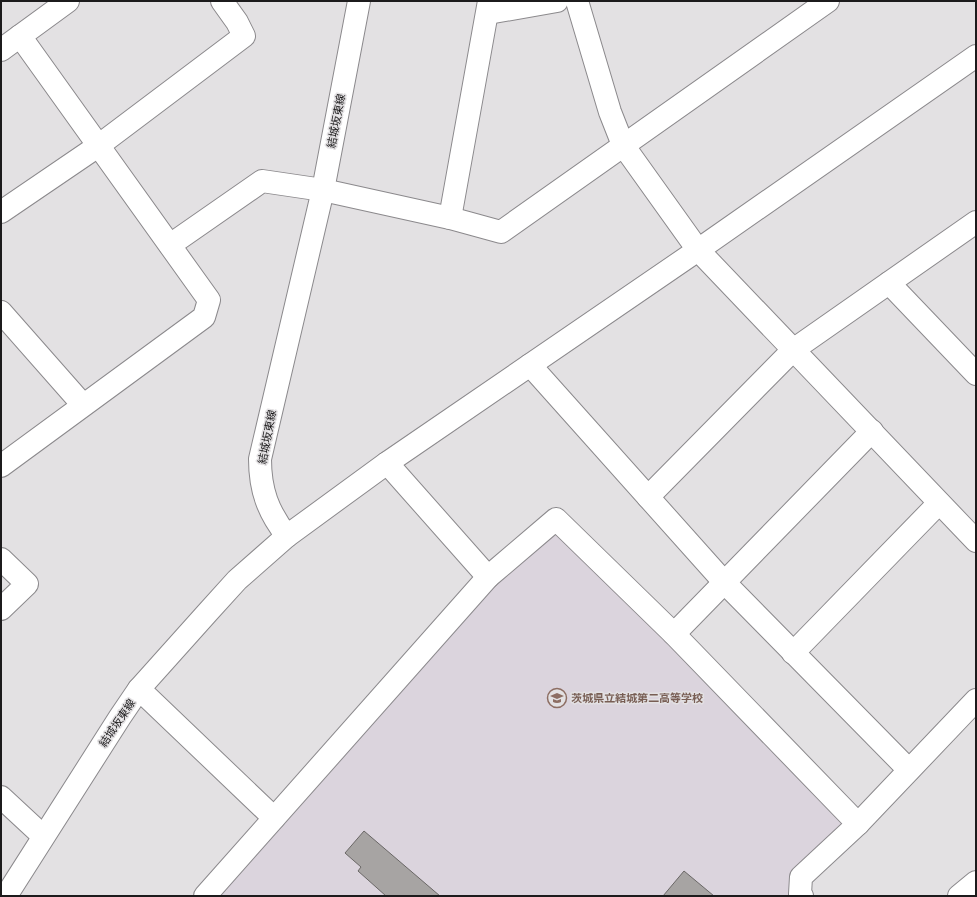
<svg xmlns="http://www.w3.org/2000/svg" width="977" height="897" viewBox="0 0 977 897" font-family="'PT Sans Narrow','Noto Sans JP',sans-serif">
<style>
.built{fill:#dbd4dd}
.building{fill:#a7a4a3;stroke:#6a6766}
.lines{fill:none;stroke-linecap:round;stroke-linejoin:round}
.minor-casing{stroke:#8b898c;stroke-width:24}
.major-casing{stroke:#8b898c;stroke-width:24}
.minor{stroke:#fff;stroke-width:22}
.major{stroke:#fff;stroke-width:22}
.labels{text-anchor:middle;stroke-width:3;stroke-linejoin:round;paint-order:stroke}
.street-label{font-size:11px;fill:#1c1b1c;stroke:#e3e1e3}
.education-label{font-size:11px;font-weight:bold;fill:#785e54;stroke:#e3e1e3;text-anchor:start}
</style>
<rect width="100%" height="100%" fill="#e3e1e3"/>
<polygon class="built" points="556,519 858,824 801,877 812,896 212,896 274,818"/>
<g class="building">
<polygon points="364,831 440,896 386,896 358,871 361,867 345,853"/>
<polygon points="684,871 714,896 663,896"/>
</g>
<g class="lines">
<defs>
<g id="minor">
<polyline points="577,1 610,112 623,145 698,250 976,541"/>
<polyline points="488,13 557,1"/>
<polyline points="1,50 68,1"/>
<polyline points="1,212 98,146 244,36 237,22 222,1"/>
<polyline points="450,218 489,1"/>
<polyline points="170,245 262,181 323,190 450,218 501,232 828,1"/>
<polyline points="889,283 976,374"/>
<polyline points="1,312 83,405"/>
<polyline points="530,365 724,582 909,770"/>
<polyline points="387,463 488,577 556,519 674,634 858,824"/>
<polyline points="1,466 204,317 209,300 20,36"/>
<polyline points="648,497 793,350 976,222"/>
<polyline points="287,536 387,463 698,250 976,56"/>
<polyline points="1,559 27,584 1,609"/>
<polyline points="674,634 872,431"/>
<polyline points="793,653 939,503"/>
<polyline points="139,689 274,818"/>
<polyline points="1,797 43,836"/>
<polyline points="205,896 488,577"/>
<polyline points="802,896 800,894 801,877 858,824 976,700"/>
<polyline points="959,896 976,882"/>
</g>
<path id="major" d="M 6,896 L 120,717 L 139,689 L 208,612 L 237,580 L 287,536 C 268,512 260,490 260,459 L 323,190 L 359,1"/>
</defs>
<use href="#minor" class="minor-casing"/>
<use href="#major" class="major-casing"/>
<use href="#minor" class="minor"/>
<use href="#major" class="major"/>
</g>
<defs>
<symbol id="school-ring" viewBox="-11 -11 22 22"><circle r="9.5" fill="#e3e1e3" stroke="#8d6e63" stroke-width="1.5"/><path d="M0-5L7-2L0 1L-7-2ZM-4 1L0 2.5L4 1V4Q0 6-4 4Z" fill="#8d6e63"/></symbol>
</defs>
<g fill-rule="evenodd">
<use href="#school-ring" x="546" y="687" width="22" height="22"/>
</g>
<g class="labels">
<g class="street-label">
<text transform="translate(336 121) rotate(-79)" y="4">結城坂東線</text>
<text transform="translate(267 437) rotate(-79)" y="4">結城坂東線</text>
<text transform="translate(117 723) rotate(-56)" y="4">結城坂東線</text>
</g>
<g class="education-label">
<text x="571" y="702">茨城県立結城第二高等学校</text>
</g>
</g>
<rect width="977" height="897" fill="none" stroke="#1c1b1c" stroke-width="4"/>
</svg>
